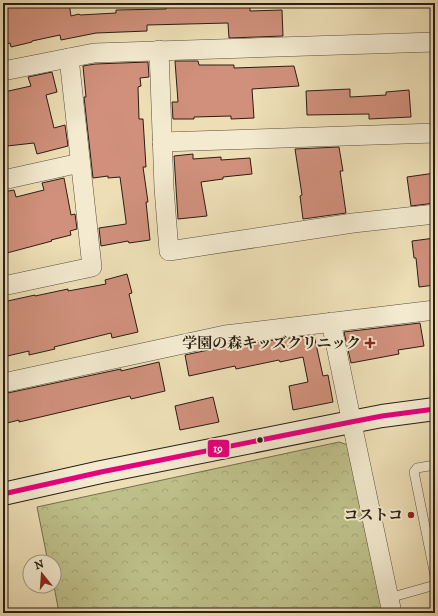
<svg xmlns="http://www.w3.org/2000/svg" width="438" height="616" viewBox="0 0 438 616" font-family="'IM FELL DW Pica','Noto Serif JP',serif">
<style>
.forest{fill:url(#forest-crowns);stroke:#746f4e}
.building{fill:#d0907c;stroke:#2a1e13}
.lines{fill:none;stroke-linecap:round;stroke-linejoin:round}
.lane-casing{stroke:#5b4e3c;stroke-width:10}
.street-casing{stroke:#5b4e3c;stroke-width:20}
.secondary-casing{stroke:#2a1e13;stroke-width:24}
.lane{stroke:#f3ead0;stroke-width:9}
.street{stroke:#f3ead0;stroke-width:19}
.secondary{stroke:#f3ead0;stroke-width:22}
.bus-1-casing{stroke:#f3ead0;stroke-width:8}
.bus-1{stroke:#e5007d;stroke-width:5}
.poi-dot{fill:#8f2418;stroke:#f3ead0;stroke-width:1.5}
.bus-dot{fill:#2a1e13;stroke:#f3ead0;stroke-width:1.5}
.labels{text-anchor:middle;stroke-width:4;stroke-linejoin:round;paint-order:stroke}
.poi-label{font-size:15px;font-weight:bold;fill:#2a1e13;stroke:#f3ead0;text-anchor:end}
.line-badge{stroke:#f3ead0;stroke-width:1.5}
.badge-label{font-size:11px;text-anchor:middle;font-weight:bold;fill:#fff}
</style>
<defs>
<pattern id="forest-crowns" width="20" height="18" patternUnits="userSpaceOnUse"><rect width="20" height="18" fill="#bec08a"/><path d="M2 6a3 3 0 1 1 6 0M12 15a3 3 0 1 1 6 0" fill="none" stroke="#a3a576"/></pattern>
</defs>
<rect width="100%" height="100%" fill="#eddeb6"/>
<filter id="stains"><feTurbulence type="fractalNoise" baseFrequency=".005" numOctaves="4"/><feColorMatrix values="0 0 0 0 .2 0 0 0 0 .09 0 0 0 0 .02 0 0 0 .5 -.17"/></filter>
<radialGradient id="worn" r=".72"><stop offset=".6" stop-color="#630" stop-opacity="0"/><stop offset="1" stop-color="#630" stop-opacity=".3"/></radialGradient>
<polygon class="forest" points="339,442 348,445 384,613 59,613 54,586 54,562 48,562 37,507"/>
<g class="building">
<polygon points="3,3 69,3 71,16 79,14 80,15 116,13 116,10 166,9 166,3 213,3 213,7 250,5 250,11 282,10 283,36 229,38 228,23 147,25 147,31 96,33 61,40 60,35 32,41 32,42 11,47 10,43 3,45"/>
<polygon points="175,61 198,61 199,65 234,65 234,68 294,66 299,86 252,89 254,118 231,119 231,116 194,117 194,119 173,119 172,102 178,102"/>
<polygon points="148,62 149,77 140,78 141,86 138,87 139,119 143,119 146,167 143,167 148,202 146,202 150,240 129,243 128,241 101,246 99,228 126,224 126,221 120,177 108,178 108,176 93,178 84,97 86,97 83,66 95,64"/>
<polygon points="52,72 57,92 46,95 54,128 65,125 68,146 37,154 34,143 7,146 3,126 3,97 5,96 4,92 31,86 28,77"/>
<polygon points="350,89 350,97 386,95 386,92 409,90 411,117 369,119 369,114 307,115 306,91"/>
<polygon points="339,147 343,171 340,171 346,213 303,219 300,196 302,195 295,149"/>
<polygon points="193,154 193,159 221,157 221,160 250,158 252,174 223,177 223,179 201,182 207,216 178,219 174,156"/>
<polygon points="435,173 435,203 411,206 407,177"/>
<polygon points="64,178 71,215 75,214 77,229 70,231 71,235 51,240 52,241 3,254 3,192 14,190 16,197 44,190 42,183"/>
<polygon points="435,238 435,285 419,287 416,258 414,258 412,241"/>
<polygon points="127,274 132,293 129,294 138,332 112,338 111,333 54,347 55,349 29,355 29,351 3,357 3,302 35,295 35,296 68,289 68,291 106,284 105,280"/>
<polygon points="420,323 424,346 398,350 399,354 351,363 344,332"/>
<polygon points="314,335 323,376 328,375 333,402 293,410 289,386 308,382 303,357 280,362 279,360 236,369 235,366 189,376 185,355 227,346"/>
<polygon points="159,362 165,391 131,399 130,396 19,422 19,420 3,424 3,394 121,369 121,371"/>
<polygon points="213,397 219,422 180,430 175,406"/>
</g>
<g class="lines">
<defs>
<g id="lane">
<polyline points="435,465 417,468 414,472 435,576"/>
<polyline points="389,598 435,585"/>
</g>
<g id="street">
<polyline points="159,50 164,188 169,251 353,223 435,214"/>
<polyline points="3,71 94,53 435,42"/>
<polyline points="162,142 435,133"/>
<polyline points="3,180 80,163"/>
<polyline points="3,286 92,267 69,58"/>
<polyline points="331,322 355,438 392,613"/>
<polyline points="3,383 225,335 435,310"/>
</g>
<polyline id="secondary" points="3,494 101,472 351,422 382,416 435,409"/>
</defs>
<use href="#lane" class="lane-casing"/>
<use href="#street" class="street-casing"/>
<use href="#secondary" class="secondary-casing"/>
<use href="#lane" class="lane"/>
<use href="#street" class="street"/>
<use href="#secondary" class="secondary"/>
<defs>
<polyline id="bus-1" points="3,494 101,472 351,422 382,416 435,409"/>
</defs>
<use href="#bus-1" class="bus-1-casing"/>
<use href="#bus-1" class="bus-1"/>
</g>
<g class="poi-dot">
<path d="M368 337h4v4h4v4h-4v4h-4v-4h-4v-4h4z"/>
<circle cx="411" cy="515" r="4"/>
</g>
<circle class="bus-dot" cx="260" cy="440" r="3.5"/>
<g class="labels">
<g class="poi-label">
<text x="361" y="348">学園の森キッズクリニック</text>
<text x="403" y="520">コストコ</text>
</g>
</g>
<rect class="line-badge" x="207" y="439" width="23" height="19" rx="4" fill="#e5007d"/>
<g class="badge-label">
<text x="218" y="452">19</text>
</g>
<rect width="438" height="616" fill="none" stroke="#eddeb6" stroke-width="16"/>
<rect x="4" y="4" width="430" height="608" fill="none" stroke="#2a1e13" stroke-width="2"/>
<rect x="8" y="8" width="422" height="600" fill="none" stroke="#2a1e13"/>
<g transform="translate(42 574) rotate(343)"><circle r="19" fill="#f3ead0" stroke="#a39884"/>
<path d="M0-3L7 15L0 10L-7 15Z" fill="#8f2418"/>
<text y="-6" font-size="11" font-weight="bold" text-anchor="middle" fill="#2a1e13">N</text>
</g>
<rect width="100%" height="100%" filter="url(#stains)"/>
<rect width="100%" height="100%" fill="url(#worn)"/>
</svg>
